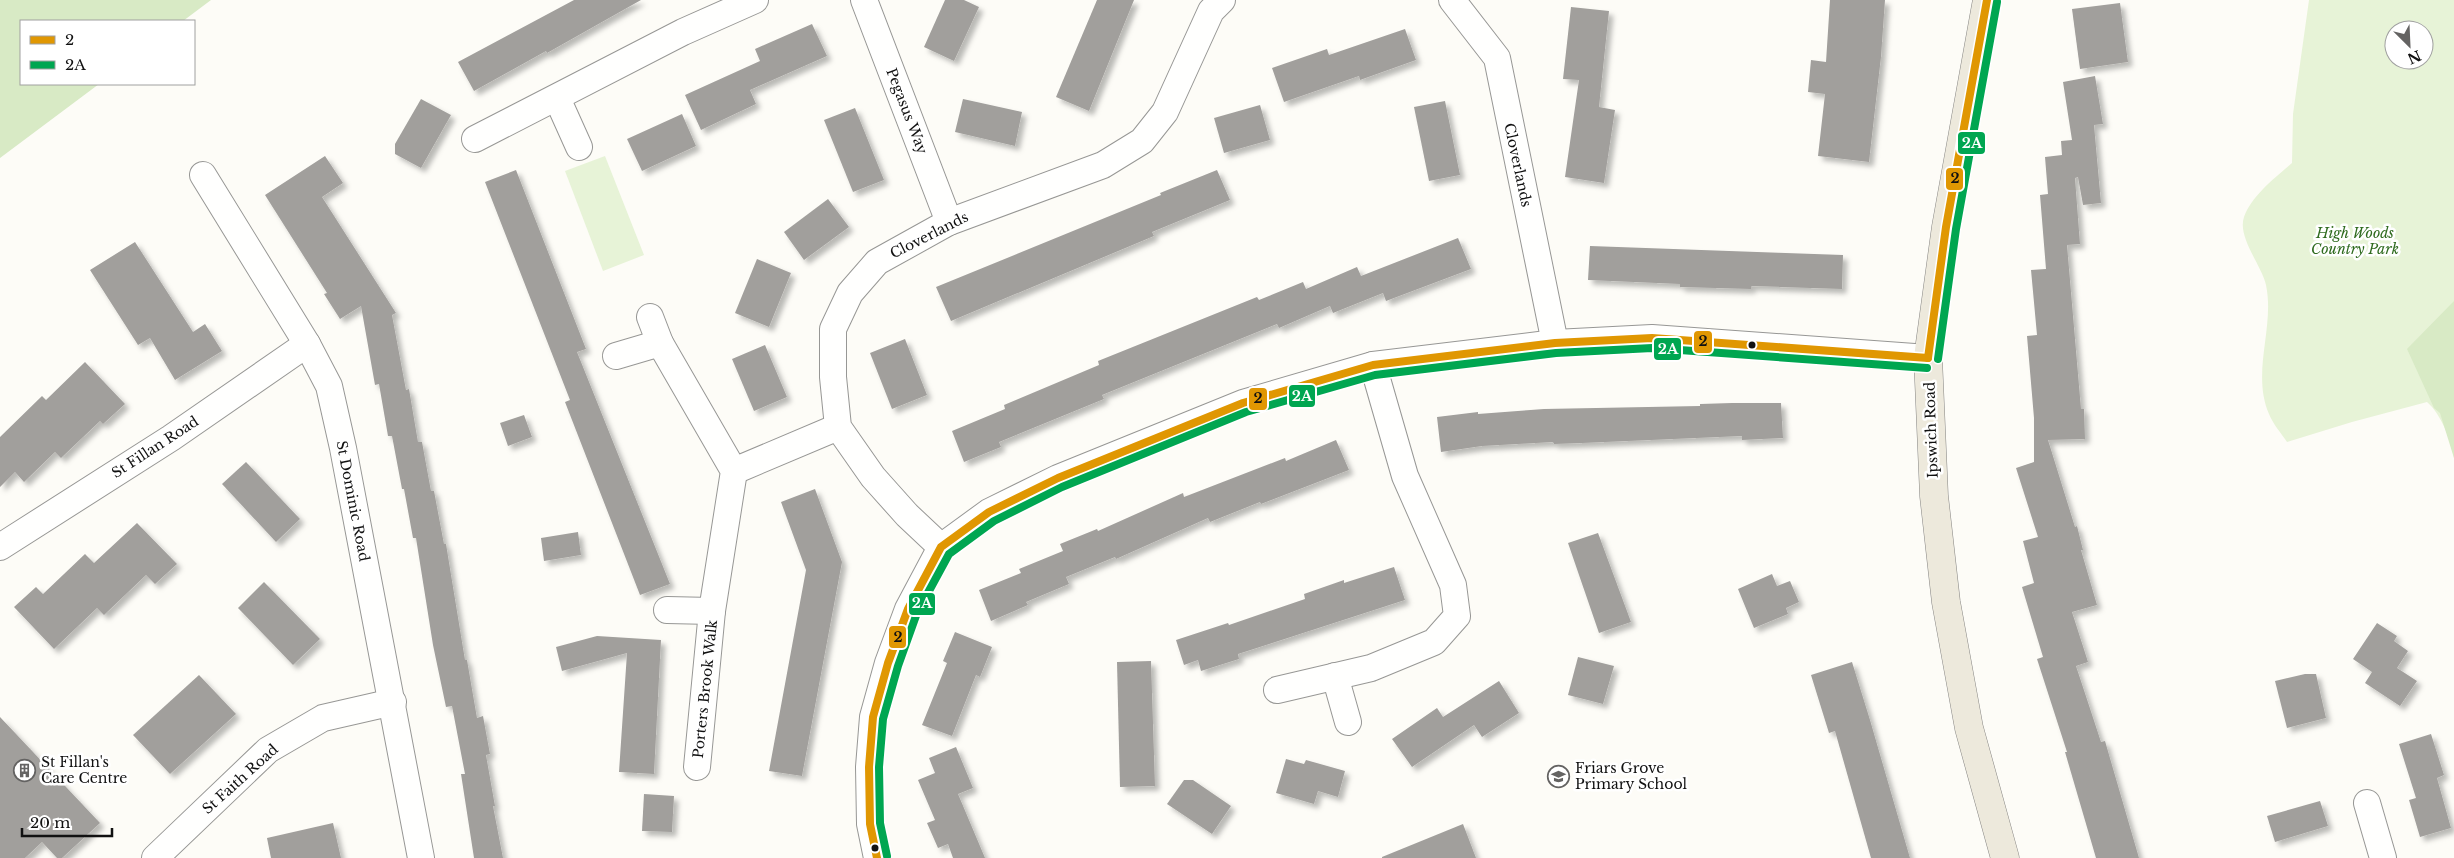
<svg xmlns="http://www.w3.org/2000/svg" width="2454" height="858" viewBox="0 0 2454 858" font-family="'Libre Baskerville',serif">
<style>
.green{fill:#e7f3d7;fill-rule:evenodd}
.forest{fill:#d8eac5}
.building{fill:#a19f9c;filter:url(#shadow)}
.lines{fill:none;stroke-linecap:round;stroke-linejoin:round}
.street-casing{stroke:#979795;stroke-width:28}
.primary-casing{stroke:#858482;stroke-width:29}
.street{stroke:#fffffe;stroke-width:26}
.primary{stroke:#ede9dc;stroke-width:28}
.bus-1-casing{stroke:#fff;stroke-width:11}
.bus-2-casing{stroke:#fff;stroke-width:11}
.bus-1{stroke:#e09702;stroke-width:8}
.bus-2{stroke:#00a651;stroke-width:8}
.bus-dot{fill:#111;stroke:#fff;stroke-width:2}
.labels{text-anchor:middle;stroke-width:5;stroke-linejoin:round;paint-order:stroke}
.street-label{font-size:14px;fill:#111;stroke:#fff}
.park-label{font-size:14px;font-style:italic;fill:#2f6b1f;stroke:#fff}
.poi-label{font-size:14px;fill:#111;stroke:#fff;text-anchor:start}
.line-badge{stroke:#fff;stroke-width:2}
.badge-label{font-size:14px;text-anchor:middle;font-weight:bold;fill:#fff}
.pale-badge-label{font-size:14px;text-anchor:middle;font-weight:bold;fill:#111}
</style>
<defs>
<filter id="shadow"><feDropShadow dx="4.5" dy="4.5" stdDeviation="2.5" flood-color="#0004"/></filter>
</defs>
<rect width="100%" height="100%" fill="#fdfcf7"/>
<g class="green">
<path d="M 2309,0 L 2454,0 L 2454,458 C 2451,440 2441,414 2427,402 L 2352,422 L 2287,442 C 2281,433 2273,424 2269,414 C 2251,372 2275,328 2266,285 C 2262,266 2237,237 2244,217 C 2252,195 2276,177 2292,163 L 2293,114 ZM 2394,30 L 2424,30 L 2424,60 L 2394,60 Z"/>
<polygon points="605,156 644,255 603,271 565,171"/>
</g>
<g class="forest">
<polygon points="0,0 211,0 183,21 21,21 21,84 99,84 0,158"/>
<polygon points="2454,301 2454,458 2440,413 2434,408 2407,349"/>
</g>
<g class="building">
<polygon points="574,0 641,0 547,53 546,51 474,91 458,62"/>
<polygon points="945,0 964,0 979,7 954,61 924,47"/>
<polygon points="1097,0 1134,0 1089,111 1056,97"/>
<polygon points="1830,0 1885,0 1881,57 1869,162 1818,156 1825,94 1808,92 1811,60 1826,62"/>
<polygon points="2120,3 2128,62 2080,69 2072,9"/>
<polygon points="1571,7 1609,11 1599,107 1615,110 1604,183 1565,177 1579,80 1563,79"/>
<polygon points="812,24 827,56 750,90 756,104 701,130 685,95 760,61 755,49"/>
<polygon points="1405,29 1416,60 1360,80 1359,76 1284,102 1272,68 1327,49 1329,55"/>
<polygon points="2095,76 2103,124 2094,125 2101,203 2083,205 2078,177 2075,178 2080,244 2067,245 2081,409 2084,409 2085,439 2048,440 2075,527 2077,526 2083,550 2081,550 2097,605 2072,612 2088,662 2076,666 2101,742 2105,741 2139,858 2096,858 2065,752 2067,752 2037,659 2043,657 2022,587 2034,583 2023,541 2038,537 2016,468 2034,462 2034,418 2027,336 2037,335 2031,270 2046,269 2040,195 2048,194 2045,157 2062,155 2061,141 2072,140 2063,82"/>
<polygon points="421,99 451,115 421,168 395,154 395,144"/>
<polygon points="963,99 1022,112 1015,146 955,132"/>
<polygon points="1445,101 1460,175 1429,181 1414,107"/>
<polygon points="1260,105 1270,140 1224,153 1214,118"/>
<polygon points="855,108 884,180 853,192 824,120"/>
<polygon points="682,114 696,146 642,171 627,139"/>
<polygon points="325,156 343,183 322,197 396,313 392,315 406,390 409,389 418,442 422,442 431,491 434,491 444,544 446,544 465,660 467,660 477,718 483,716 490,754 486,755 495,806 493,806 503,858 474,858 461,774 465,774 452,706 446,707 433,645 416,538 413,538 404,489 402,489 392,436 388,436 379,384 375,385 361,306 340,319 324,294 327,293 265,195"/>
<polygon points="516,170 586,349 577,352 670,584 640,595 565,402 570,400 485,182"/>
<polygon points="1217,170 1230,200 1152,232 1154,236 951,321 936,287 1161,195 1160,193"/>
<polygon points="828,199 849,227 804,260 784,232"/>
<polygon points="1458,238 1471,269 1386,301 1383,293 1333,313 1330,306 1279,328 1277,324 1102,395 1104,399 999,442 1001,447 964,462 952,431 1005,409 1004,405 1099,365 1098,361 1257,297 1259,300 1303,282 1306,289 1357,267 1361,276"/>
<polygon points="135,242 193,332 205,324 222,351 175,380 150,338 138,345 90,270"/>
<polygon points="1590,246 1843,255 1842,289 1751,286 1751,289 1680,287 1680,284 1588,280"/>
<polygon points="757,259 791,273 769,327 735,313"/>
<polygon points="905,339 927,395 892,409 870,353"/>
<polygon points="765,345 787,397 754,411 732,359"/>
<polygon points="85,362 125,404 103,424 100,421 61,458 55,452 24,482 15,472 0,487 0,437 42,396 46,400"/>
<polygon points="1732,403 1781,403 1783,438 1742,440 1742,436 1582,443 1554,444 1553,442 1482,446 1441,452 1437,417 1478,412 1478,414 1544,409 1700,406 1700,404"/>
<polygon points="524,415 532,437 508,446 500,423"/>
<polygon points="1336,440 1349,470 1261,504 1260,502 1210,522 1208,518 1116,559 1115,557 1066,577 1069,584 1026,602 1028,605 991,621 979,590 1021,573 1019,569 1063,551 1060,544 1097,529 1098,531 1183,493 1184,497 1285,458 1286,461"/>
<polygon points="246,462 300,519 276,542 222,484"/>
<polygon points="815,489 842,562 802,776 769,771 806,570 781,502"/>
<polygon points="137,523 177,564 155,584 146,575 104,615 97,608 54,649 14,607 36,587 43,594 85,554 94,563"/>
<polygon points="578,532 581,555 544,561 541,538"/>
<polygon points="1598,533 1631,622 1599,633 1568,543"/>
<polygon points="1394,567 1405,600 1238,654 1239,659 1201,671 1198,660 1184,665 1176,640 1228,623 1229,625 1305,599 1304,594 1344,580 1344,583"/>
<polygon points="1772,574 1777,586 1790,581 1799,602 1786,608 1788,614 1754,628 1738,589"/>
<polygon points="264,582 320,639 293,665 238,608"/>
<polygon points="2377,623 2397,636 2394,641 2408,651 2397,668 2417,681 2400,706 2365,683 2372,672 2353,659"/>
<polygon points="955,632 992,647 980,677 976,675 952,736 922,725 947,663 943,661"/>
<polygon points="597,636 661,640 654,774 619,772 627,653 562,671 556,647"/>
<polygon points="1578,657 1614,666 1603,704 1568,695"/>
<polygon points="1151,661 1155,786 1120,787 1117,662"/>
<polygon points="1852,662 1870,720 1910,858 1871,858 1835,731 1829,733 1811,675"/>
<polygon points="2305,674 2316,674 2326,718 2287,728 2275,681"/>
<polygon points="199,675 236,714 170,774 133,735"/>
<polygon points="1499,681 1519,713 1482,737 1474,725 1412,767 1392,739 1437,708 1443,717"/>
<polygon points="0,717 100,823 62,858 57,858 42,842 25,858 0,858"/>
<polygon points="2431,734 2444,775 2437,778 2451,828 2420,837 2409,800 2416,798 2399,744"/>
<polygon points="956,747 973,788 958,794 985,858 953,858 948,844 938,848 927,823 935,820 918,780 935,773 929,758"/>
<polygon points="1286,759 1304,764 1306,760 1345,771 1338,797 1318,791 1314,804 1276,793"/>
<polygon points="1184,780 1193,780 1231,806 1212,834 1167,804"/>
<polygon points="644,794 674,796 672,832 642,831"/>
<polygon points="2320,801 2328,826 2275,842 2267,816"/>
<polygon points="333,823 341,858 271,858 267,838"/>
<polygon points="1463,824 1476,858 1382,858 1382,857"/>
</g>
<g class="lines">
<defs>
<g id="street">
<polyline points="864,0 949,222"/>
<polyline points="1452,0 1497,58 1555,343"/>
<polyline points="557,98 579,147"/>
<polyline points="475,139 683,32 755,0"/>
<polyline points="203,175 307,344 329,386 343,448 421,858"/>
<polyline points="650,317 660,343 734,471 712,611 697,767"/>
<polyline points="616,356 660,343"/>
<polyline points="734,471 838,427"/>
<polyline points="0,547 171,438 307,344"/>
<polyline points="941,547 907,515 873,477 838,427 833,377 833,329 850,293 877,262 949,222 1103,165 1142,141 1165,112 1211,11 1222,0"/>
<polyline points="667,610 712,611"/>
<polyline points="1335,676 1348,722"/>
<polyline points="1277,690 1371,668 1434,642 1457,616 1453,585 1405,476 1373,365"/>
<polyline points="2367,803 2383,858"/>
<polyline points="155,858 268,750 323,718 393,702"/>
<polyline points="877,858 870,824 869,767 873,717 888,663 908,609 941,547 989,512 1058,478 1243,403 1373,365 1555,343 1652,338 1928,358"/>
</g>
<polyline id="primary" points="1987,0 1946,227 1928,358 1934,496 1946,602 1969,728 2005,858"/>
</defs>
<use href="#street" class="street-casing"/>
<use href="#primary" class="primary-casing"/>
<use href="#street" class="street"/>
<use href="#primary" class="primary"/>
<defs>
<g id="bus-1">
<polyline points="1928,358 1946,227 1987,0"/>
<polyline points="877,858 870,824 869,767 873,717 888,663 908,609 941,547 989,512 1058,478 1243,403 1373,365 1555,343 1652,338 1928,358"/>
</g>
<g id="bus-2">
<polyline points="1938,359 1956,229 1997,2"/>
<polyline points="887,856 880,823 879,767 883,719 898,666 917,613 949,554 994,521 1062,487 1246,412 1375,375 1556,353 1652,348 1927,368"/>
</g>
</defs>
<use href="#bus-1" class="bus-1-casing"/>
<use href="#bus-2" class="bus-2-casing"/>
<use href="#bus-1" class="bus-1"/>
<use href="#bus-2" class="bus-2"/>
</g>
<defs>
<symbol id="building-ring" viewBox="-11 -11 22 22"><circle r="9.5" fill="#fff" stroke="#646362" stroke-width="1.5"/><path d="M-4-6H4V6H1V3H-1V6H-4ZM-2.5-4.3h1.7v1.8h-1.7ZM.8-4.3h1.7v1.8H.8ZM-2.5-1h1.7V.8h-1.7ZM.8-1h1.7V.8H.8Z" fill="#646362"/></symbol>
<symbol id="school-ring" viewBox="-11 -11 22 22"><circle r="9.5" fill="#fff" stroke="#646362" stroke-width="1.5"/><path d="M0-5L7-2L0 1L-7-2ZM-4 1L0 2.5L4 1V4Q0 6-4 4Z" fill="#646362"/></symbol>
</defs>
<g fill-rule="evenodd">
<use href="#building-ring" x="12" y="758" width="25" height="25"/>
<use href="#school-ring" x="1546" y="764" width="25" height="25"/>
</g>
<g class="bus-dot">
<circle cx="1752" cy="345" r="4.5"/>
<circle cx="875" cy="848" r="4.5"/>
</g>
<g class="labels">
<g class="street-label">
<text transform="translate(907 111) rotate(69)" y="5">Pegasus Way</text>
<text transform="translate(1518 165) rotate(78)" y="5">Cloverlands</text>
<text transform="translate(929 235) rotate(-27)" y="5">Cloverlands</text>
<text transform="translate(1931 430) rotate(-92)" y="5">Ipswich Road</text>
<text transform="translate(155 447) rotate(-33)" y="5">St Fillan Road</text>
<text transform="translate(353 501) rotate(79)" y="5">St Dominic Road</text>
<text transform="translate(705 689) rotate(-84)" y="5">Porters Brook Walk</text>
<text transform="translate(240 779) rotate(-42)" y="5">St Faith Road</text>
</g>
<g class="park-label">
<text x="2355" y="238">High Woods<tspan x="2355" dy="16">Country Park</tspan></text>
</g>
<g class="poi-label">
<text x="41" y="767">St Fillan's<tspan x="41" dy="16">Care Centre</tspan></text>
<text x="1575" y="773">Friars Grove<tspan x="1575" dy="16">Primary School</tspan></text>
</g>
</g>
<g class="line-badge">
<rect x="1957" y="131" width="29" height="24" rx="5" fill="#00a651"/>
<rect x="1945" y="167" width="19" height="24" rx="5" fill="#e09702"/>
<rect x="1693" y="330" width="20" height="24" rx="5" fill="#e09702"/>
<rect x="1653" y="337" width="29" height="24" rx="5" fill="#00a651"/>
<rect x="1288" y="384" width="28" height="24" rx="5" fill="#00a651"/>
<rect x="1248" y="387" width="20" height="24" rx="5" fill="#e09702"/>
<rect x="908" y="592" width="28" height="24" rx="5" fill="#00a651"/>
<rect x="888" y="625" width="19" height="24" rx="5" fill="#e09702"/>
</g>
<g class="badge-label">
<text x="1972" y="148">2A</text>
<text x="1668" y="354">2A</text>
<text x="1302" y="401">2A</text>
<text x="922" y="608">2A</text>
</g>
<g class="pale-badge-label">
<text x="1955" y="183">2</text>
<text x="1703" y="346">2</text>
<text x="1258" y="403">2</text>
<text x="898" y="642">2</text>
</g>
<rect x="20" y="20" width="175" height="65" fill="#ffffff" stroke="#a0a0a0"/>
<rect x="30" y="36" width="25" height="8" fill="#e09702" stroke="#a0a0a0"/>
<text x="65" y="45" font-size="15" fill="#111111">2</text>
<rect x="30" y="61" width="25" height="8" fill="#00a651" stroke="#a0a0a0"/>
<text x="65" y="70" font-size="15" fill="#111111">2A</text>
<g transform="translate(2409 45) rotate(156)"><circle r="24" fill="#ffffff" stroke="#a0a0a0"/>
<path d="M0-4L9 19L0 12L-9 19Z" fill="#646362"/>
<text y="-8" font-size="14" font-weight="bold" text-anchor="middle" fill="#111111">N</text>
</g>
<path d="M22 828v8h90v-8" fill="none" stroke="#111111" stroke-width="2.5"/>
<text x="30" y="828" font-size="15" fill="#111111" stroke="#ffffff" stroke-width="4" paint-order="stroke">20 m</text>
</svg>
